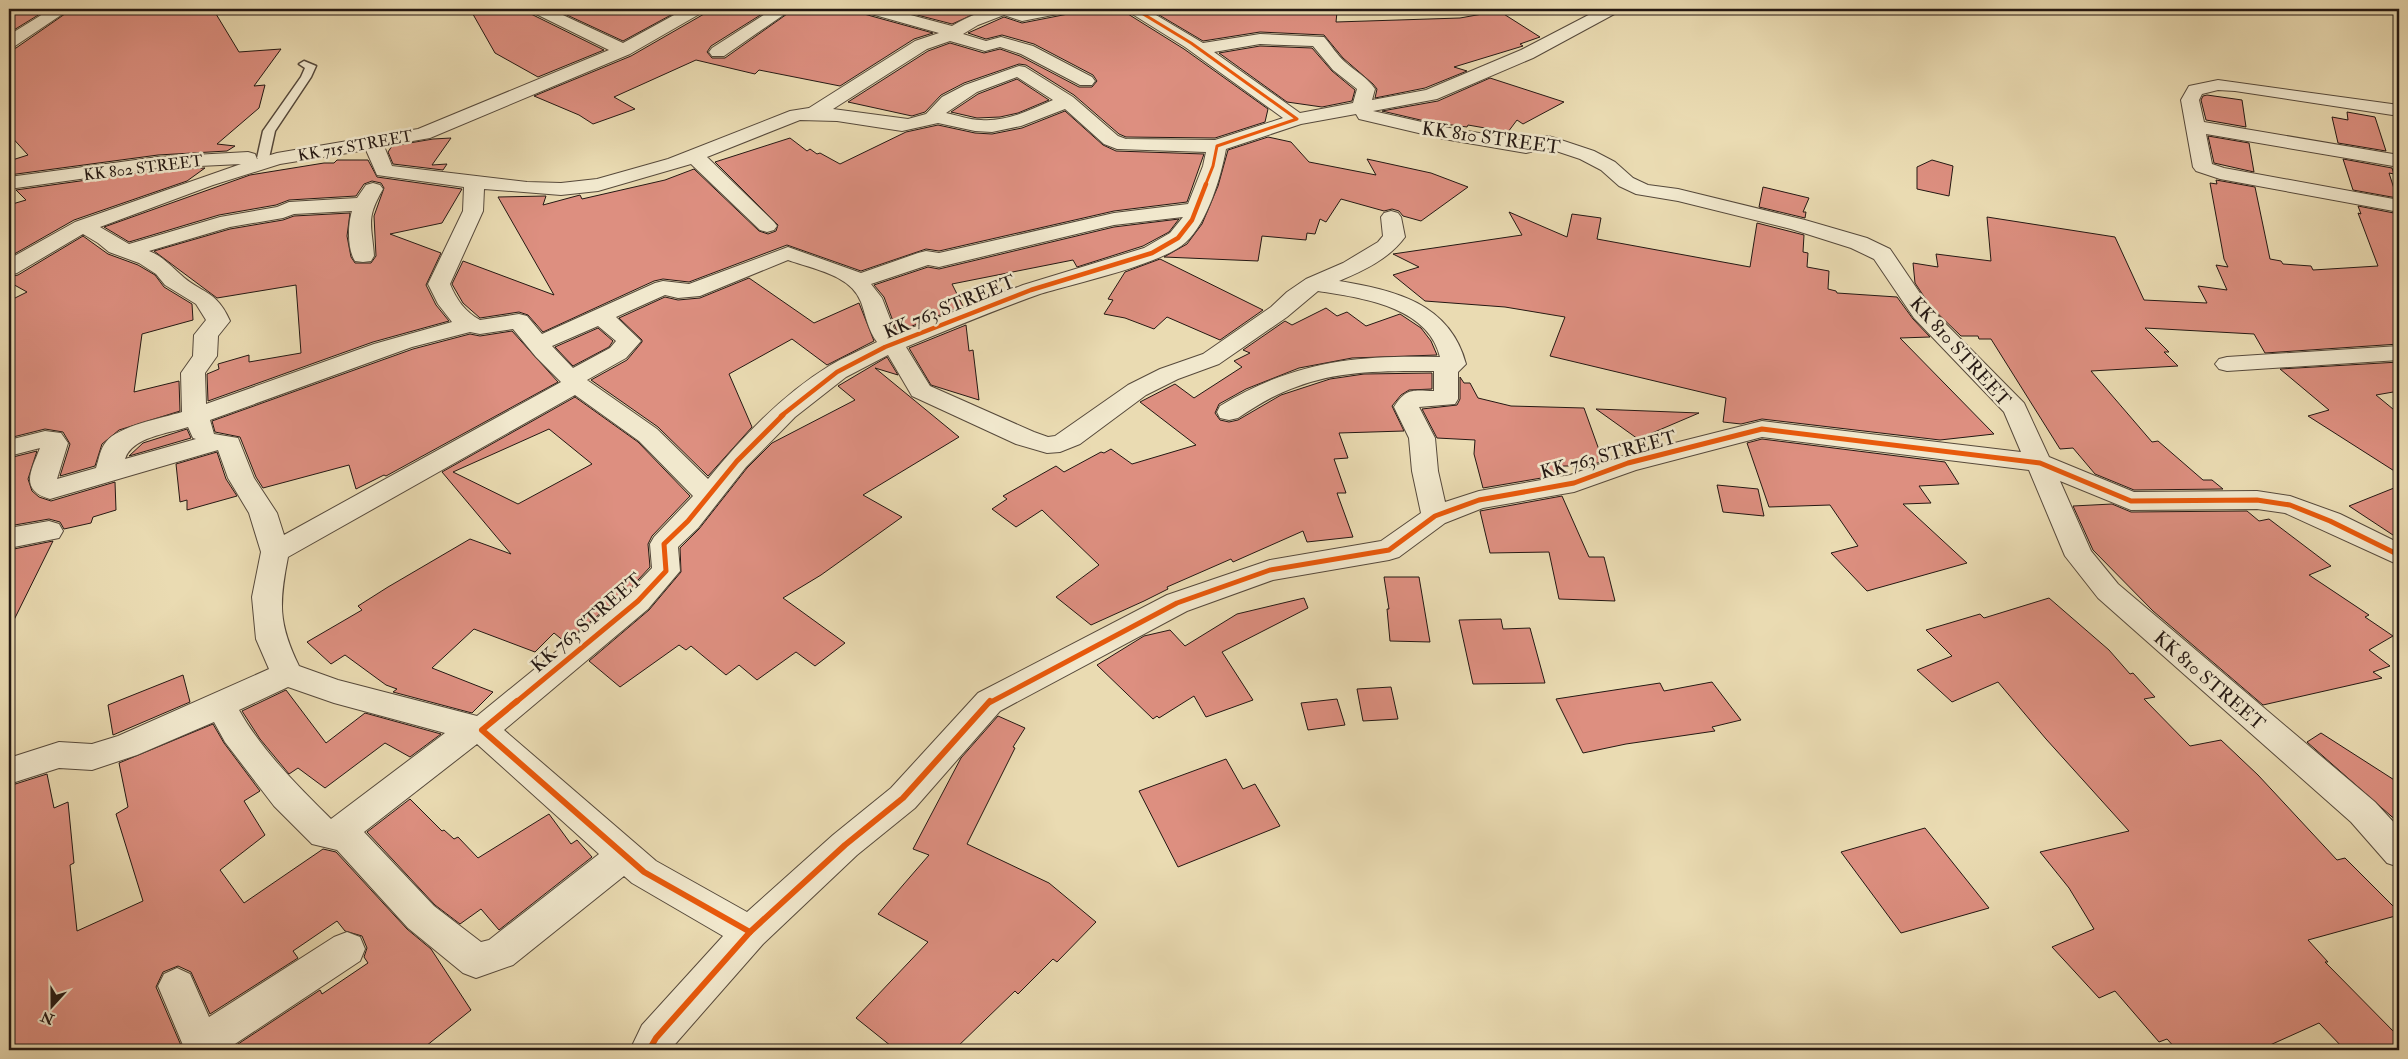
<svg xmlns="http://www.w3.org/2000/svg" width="2408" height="1059" viewBox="0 0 2408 1059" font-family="'IM FELL Double Pica',serif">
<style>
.building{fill:#dd8f80;stroke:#241813;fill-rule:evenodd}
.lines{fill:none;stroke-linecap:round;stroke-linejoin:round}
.service-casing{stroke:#56493b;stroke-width:3}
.minor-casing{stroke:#56493b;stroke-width:2}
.service{fill:#f1e8cd;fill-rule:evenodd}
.minor{fill:#f1e8cd;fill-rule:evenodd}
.cycleway-far3-casing{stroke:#f1e8cd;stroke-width:5}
.cycleway-far2-casing{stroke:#f1e8cd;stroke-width:7}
.cycleway-far1-casing{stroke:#f1e8cd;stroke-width:8}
.cycleway-casing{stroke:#f1e8cd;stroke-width:9}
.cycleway-far3{stroke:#e8590c;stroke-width:3}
.cycleway-far2{stroke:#e8590c;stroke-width:4.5}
.cycleway-far1{stroke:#e8590c;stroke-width:5}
.cycleway{stroke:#e8590c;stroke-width:6}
.labels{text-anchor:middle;stroke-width:5;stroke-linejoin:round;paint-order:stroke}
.far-street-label{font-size:16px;fill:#241813;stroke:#f1e8cd}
.street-label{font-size:19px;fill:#241813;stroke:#f1e8cd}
</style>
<rect width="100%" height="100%" fill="#eadbb2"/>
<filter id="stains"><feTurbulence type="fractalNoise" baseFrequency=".004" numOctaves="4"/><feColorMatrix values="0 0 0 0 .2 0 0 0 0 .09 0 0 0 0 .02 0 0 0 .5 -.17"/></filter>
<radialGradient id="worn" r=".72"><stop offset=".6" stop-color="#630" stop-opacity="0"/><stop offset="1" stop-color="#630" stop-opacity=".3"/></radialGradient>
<g class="building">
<polygon points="9,9 48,9 9,33"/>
<polygon points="72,9 213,9 239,52 281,49 254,86 265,85 259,108 217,144 235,146 227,151 158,155 9,175 9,161 28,155 9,134 9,118 15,116 9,111 9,49 16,48"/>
<polygon points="470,9 528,9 531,14 604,50 538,77 495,53"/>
<polygon points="554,9 682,9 623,41"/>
<polygon points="707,9 770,9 711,46 707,52 712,58 725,58 794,9 860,9 864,14 933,33 914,39 840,86 759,70 755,74 696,60 614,97 635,109 593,124 579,115 534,96 631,56 704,14"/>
<polygon points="894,9 986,9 952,24"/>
<polygon points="1072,9 1125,9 1128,14 1184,49 1268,109 1265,122 1215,138 1126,137 1119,134 1074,95 1026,65 1019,64 964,83 941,95 925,112 912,116 848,102 928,51 950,43 984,53 1000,49 1020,56 1079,87 1092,87 1097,81 1093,75 1034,44 1002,35 986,39 968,33 1004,17 1022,23 1068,14"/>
<polygon points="1149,9 1312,9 1311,11 1337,12 1336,22 1460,18 1499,11 1540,37 1520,44 1523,46 1454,67 1467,71 1425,88 1375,98 1377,89 1373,84 1343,58 1324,35 1260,32 1203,41"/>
<polygon points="1260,46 1312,48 1332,71 1355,90 1352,101 1322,107 1287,102 1219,53"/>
<polygon points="1490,78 1564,102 1523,124 1517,120 1508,132 1468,125 1467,127 1429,122 1382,111 1438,101"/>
<polygon points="1017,79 1049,100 1018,113 1000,117 977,118 951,112 978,94"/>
<polygon points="2207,95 2242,100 2246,127 2206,120 2201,100 2203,96"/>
<polygon points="1065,111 1103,145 1116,151 1204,154 1187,202 1114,211 939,251 926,249 861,271 787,245 689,282 663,279 654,281 543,332 528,315 519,312 480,318 463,303 452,284 463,261 554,295 498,197 546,196 543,205 580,195 582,199 665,180 694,169 759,231 768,234 776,231 778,225 715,162 790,138 807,151 810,149 817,154 820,153 840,164 906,132 938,125 975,133 992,134 1022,128"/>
<polygon points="2347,112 2375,117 2386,151 2338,143 2332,117 2348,120"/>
<polygon points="2208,136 2249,143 2254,172 2214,163"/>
<polygon points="1268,137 1291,142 1309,162 1376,175 1367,159 1431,173 1468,187 1421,221 1403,216 1399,211 1392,209 1384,211 1341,199 1326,222 1320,219 1315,234 1307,233 1306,240 1262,236 1258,261 1164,257 1187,244 1202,224 1218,186 1228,150"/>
<polygon points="451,138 432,165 447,164 443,170 393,164 388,152 392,146 433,139"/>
<polygon points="2343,159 2392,168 2394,174 2389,173 2397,198 2353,190"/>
<polygon points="337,160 368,160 377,177 462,189 442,223 390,234 441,253 426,285 436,305 449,321 373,342 208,401 207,374 219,369 218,364 249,355 249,362 301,353 296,285 217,298 154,251 230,229 283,220 294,216 350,213 347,236 351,257 355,263 371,263 376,256 374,216 384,188 381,183 372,181 364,184 356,196 289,200 276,205 219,215 129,242 104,227 250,175 324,163 334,163"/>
<polygon points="1932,160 1953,166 1949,196 1917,189 1917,167"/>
<polygon points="205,168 187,181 74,220 9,257 9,205 26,200 16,190 158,170"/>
<polygon points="2216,180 2255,187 2270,259 2281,261 2283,264 2311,266 2313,270 2378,266 2358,213 2361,214 2358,206 2399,214 2399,344 2265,353 2254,334 2145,328 2169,352 2164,352 2178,366 2091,371 2152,442 2158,441 2203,480 2212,480 2223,489 2134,490 2095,474 2073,448 2060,449 1991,339 1979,339 1978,336 1961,336 1931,307 1915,283 1913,263 1938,267 1936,254 1991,261 1987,217 2115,237 2144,300 2207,303 2198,286 2227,290 2216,265 2228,267 2224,259 2210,183 2217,184"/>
<polygon points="1763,187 1809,198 1803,212 1806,212 1805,218 1759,207"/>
<polygon points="1509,212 1567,237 1572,214 1601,218 1597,239 1750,267 1757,223 1804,235 1803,252 1808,253 1807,267 1829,271 1828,289 1836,291 1837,293 1897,297 1913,319 1930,337 1900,338 1994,434 1940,440 1762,419 1741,424 1723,422 1726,398 1550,356 1565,317 1505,307 1425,301 1393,275 1419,267 1393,254 1522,235"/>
<polygon points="1179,219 1169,232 1143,246 1077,267 1073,260 952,284 963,306 897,332 884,297 874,285 928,267 939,269 1114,227"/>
<polygon points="83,236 108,254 138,265 155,275 164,287 192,304 193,320 142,334 134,392 179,381 180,411 119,430 102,444 95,466 60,476 70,444 63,432 45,429 9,438 9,301 27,292 9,282 9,277 18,275"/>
<polygon points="1160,259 1263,310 1220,340 1167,317 1154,329 1125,318 1104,314 1113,300 1108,299 1125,272"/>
<polygon points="749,278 814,323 859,303 874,341 827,365 792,339 729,374 752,427 708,476 658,427 591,380 627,360 642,342 642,340 619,318 665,297 678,300 700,298"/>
<polygon points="1326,308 1337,316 1347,312 1366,326 1400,314 1421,328 1431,341 1437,355 1352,358 1299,368 1246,389 1219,404 1215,413 1220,420 1229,422 1238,420 1281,395 1330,379 1364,374 1432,373 1432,389 1409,390 1401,395 1392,406 1404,431 1339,433 1348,458 1334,459 1346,493 1337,493 1353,537 1307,542 1303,531 1233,562 1231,559 1167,587 1168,589 1144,601 1091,625 1056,597 1099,565 1042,510 1016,527 992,509 1007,499 1003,496 1056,466 1064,472 1101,452 1104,453 1111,449 1132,464 1196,445 1140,402 1175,384 1194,398 1242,367 1234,361 1250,353 1243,350 1285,321 1292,325"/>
<polygon points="966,325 969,351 973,350 979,400 931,385 909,348"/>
<polygon points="598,328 613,341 609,347 573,366 555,347"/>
<polygon points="512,331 558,382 386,476 384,475 356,489 349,465 263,488 256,477 240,437 215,432 212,421 413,349 470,334 480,336"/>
<polygon points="887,357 898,375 875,368 959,437 863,495 902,517 821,575 783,598 845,643 815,666 796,652 757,680 739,665 726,675 691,646 686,650 679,645 620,687 589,661 649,610 681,572 680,548 699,529 747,468 772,443 855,400 838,386"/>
<polygon points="2399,362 2399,391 2376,395 2399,414 2399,474 2308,416 2329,410 2280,369"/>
<polygon points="1460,377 1464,383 1470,383 1478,398 1511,406 1584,408 1603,461 1589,466 1563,466 1565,473 1552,473 1553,476 1483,488 1474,454 1475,440 1437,438 1422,409 1457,405 1460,399"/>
<path d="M 575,397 L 638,442 L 690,496 L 652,536 L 648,544 L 650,567 L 627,592 L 565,642 L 554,633 L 535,652 L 474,629 L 432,668 L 493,692 L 472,713 L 393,692 L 397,689 L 386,685 L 345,655 L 331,664 L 307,642 L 362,610 L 358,606 L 388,587 L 470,539 L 511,554 L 442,472 ZM 549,429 L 592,464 L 518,504 L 453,472 Z"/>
<polygon points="1596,409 1699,413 1638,439"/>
<polygon points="187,429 191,438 129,456 143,443"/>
<polygon points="1762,439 1945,462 1959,484 1919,486 1931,503 1903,504 1967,563 1867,591 1831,553 1858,546 1830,505 1769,507 1747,443"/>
<polygon points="37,451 28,479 32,491 39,497 51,501 115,482 116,510 93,517 91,523 64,529 60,522 49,519 9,526 9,458"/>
<polygon points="217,452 226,479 237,496 187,510 187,500 180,502 176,464"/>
<polygon points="1717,485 1758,489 1764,516 1723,512"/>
<polygon points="2399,486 2399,539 2349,506"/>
<polygon points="1562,496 1589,557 1604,557 1615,601 1559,599 1549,552 1490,553 1480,511"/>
<polygon points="2112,504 2131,512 2247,511 2259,521 2269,519 2331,566 2309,575 2369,615 2365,617 2393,636 2369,650 2390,666 2373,672 2382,678 2263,705 2153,611 2093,550 2073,506"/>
<polygon points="53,541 9,630 9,550"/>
<polygon points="1384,577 1419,577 1430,642 1390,641 1387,609 1389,609"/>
<polygon points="1304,598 1308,608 1222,652 1253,700 1206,717 1194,696 1159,718 1157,716 1153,719 1097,665 1144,636 1170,630 1185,646 1237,614"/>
<polygon points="2049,598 2109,650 2130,674 2133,673 2155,697 2144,699 2190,746 2221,740 2258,775 2337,860 2345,858 2399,912 2399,915 2308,940 2328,962 2325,962 2399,1037 2399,1043 2381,1050 2345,1050 2319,1023 2259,1050 2177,1050 2167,1039 2159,1042 2115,991 2099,998 2052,947 2094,929 2069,888 2040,852 2129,831 2046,739 1998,682 1952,702 1917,670 1952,656 1926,630 1980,614 1984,618"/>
<polygon points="1501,619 1503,629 1530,628 1545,683 1473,684 1459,620"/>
<polygon points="183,675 190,702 113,735 108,705"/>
<polygon points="1712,682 1741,720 1712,727 1715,731 1626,744 1583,753 1556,699 1660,683 1664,691"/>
<polygon points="1391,687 1398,719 1363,721 1357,689"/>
<polygon points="286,690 326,743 365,713 441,734 410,757 385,743 325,788 298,768 289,774 260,739 242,711"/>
<polygon points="1337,699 1345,725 1308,730 1301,703"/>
<polygon points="998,716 1025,728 1013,747 1015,748 967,844 1049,883 1096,922 1057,962 1053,959 1018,994 1015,991 954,1050 896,1050 856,1018 928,942 878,914 929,855 913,849 961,758"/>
<polygon points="213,724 224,743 260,791 244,801 265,835 220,870 244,903 323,849 336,852 407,929 431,949 471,1010 421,1050 229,1050 320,990 322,994 368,963 364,957 367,948 362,936 345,931 337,921 293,951 298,958 210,1014 191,972 178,966 163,972 156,987 183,1050 9,1050 9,786 47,774 54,808 68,802 74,863 70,865 77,931 143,901 116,814 128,807 119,763"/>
<polygon points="2321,733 2399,783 2399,823 2307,742"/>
<polygon points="1226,759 1243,789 1255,784 1280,826 1178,867 1139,791"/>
<polygon points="410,799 442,831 444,830 454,839 458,837 478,858 549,814 571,844 577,840 592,857 499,930 481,909 460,924 435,905 367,832"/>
<polygon points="1925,828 1989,908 1901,933 1841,852"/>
</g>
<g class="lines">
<defs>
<polygon id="service" points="304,61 316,66 311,77 275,131 269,158 267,160 259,160 257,158 263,131 301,77 305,68 299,64"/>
<g id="minor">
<polygon points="51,9 70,9 15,46 9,47 9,35"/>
<path d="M 530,9 L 550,9 L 623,43 L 685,9 L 705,9 L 703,12 L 630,54 L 430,138 L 384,146 L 392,166 L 527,182 L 561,183 L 597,179 L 668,159 L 790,111 L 809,108 L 915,41 L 939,33 L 864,12 L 862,9 L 888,9 L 952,26 C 973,13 999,3 1023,11 L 1070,9 L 1068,12 L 1022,21 L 1004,15 L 978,25 L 963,34 L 986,41 L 1001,37 L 1033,46 L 1092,77 L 1095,81 L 1092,85 L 1080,85 L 1021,54 L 1000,47 L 985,51 L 950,41 L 927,49 L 833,109 L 908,119 L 926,114 L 942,97 L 965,85 L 1019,66 L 1025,67 L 1073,97 L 1118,136 L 1126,139 L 1215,140 L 1283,118 L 1185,47 L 1129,12 L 1127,9 L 1146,9 L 1203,43 L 1260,34 L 1324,37 C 1331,45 1337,55 1345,62 C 1356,72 1367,77 1375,89 L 1372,100 L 1426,90 L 1521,50 L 1600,9 L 1620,9 L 1618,12 L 1533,58 L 1437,99 L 1373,111 L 1444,127 L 1526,141 L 1548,136 L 1555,138 L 1594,151 L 1615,162 L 1633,178 L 1648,185 L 1678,189 L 1805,220 L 1867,238 L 1890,249 L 1930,308 L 2024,403 L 2049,457 L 2134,492 L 2257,491 L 2290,496 L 2340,514 L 2399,543 L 2399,565 L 2285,513 L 2257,509 L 2131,510 L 2060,481 L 2091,551 L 2118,584 L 2375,802 L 2399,828 L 2399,867 L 2387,863 L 2351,822 L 2098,598 L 2065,556 L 2029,470 L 1762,437 L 1636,470 L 1574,492 L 1483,508 L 1445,523 L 1399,557 L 1389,560 L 1273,580 L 1187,611 L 1000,711 L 915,808 L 857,855 L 763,944 L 670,1050 L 630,1050 L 642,1025 L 723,936 L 632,883 L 624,876 L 513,965 L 476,978 L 463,973 L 408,928 L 337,850 L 312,844 L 274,806 L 225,742 L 214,722 L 137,755 L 92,770 L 59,768 L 9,784 L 9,758 L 59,742 L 92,744 L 118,736 L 269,669 L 256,639 L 252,597 L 261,552 L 249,513 L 228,478 L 218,450 L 50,499 C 19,490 31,471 40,448 L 9,456 L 9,440 L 45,431 L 61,433 L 68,443 L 57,479 L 96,468 C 99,459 100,449 106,442 C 118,426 162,418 182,412 L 181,373 L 193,356 L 194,335 L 206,320 L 196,304 L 165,285 L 156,274 L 139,263 L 109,252 L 98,243 L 83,234 L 17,273 L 9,275 L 9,259 L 75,222 L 241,164 L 158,168 L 9,189 L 9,177 L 158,157 L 248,152 L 255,154 L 257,159 L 277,153 L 418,129 L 609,50 L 532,12 ZM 1260,44 L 1313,46 L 1333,70 L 1357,89 L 1353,103 L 1300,113 L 1214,52 ZM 1017,77 L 1053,100 C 1030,110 1007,122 981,120 C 969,120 957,115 946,113 L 977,92 ZM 1065,109 L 1104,144 L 1117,149 L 1206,152 L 1203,166 L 1188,204 L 1114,213 L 939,253 L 926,251 L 918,253 L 861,273 L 788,247 L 689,284 L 663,281 L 655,283 L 542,334 L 527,316 L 519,314 L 480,320 C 465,312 456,299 450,284 L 483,211 L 484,189 L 561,195 L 598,191 L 691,164 L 760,230 L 767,232 L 774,230 L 777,226 L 774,222 L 707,157 L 800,120 L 837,121 L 902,131 L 938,123 L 975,131 L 992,132 L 1021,126 ZM 1356,114 L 1359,119 L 1444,139 L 1526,153 L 1547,148 L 1580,159 L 1601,170 L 1619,186 L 1636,194 L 1678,201 L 1791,229 L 1851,248 L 1874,259 L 1914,318 L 2004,412 L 2021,452 L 1762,421 L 1619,457 L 1570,475 L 1479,491 L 1445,502 L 1438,471 L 1435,438 L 1419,407 L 1455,404 L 1458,399 L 1458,372 L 1466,364 C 1450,303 1394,290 1339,281 C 1363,271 1389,259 1405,237 L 1401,217 L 1398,213 L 1391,211 L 1384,213 L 1381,217 L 1383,236 L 1378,242 L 1343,263 L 1306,279 L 1287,292 L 1271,307 L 1203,354 L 1160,369 L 1128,385 L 1055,436 L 1048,437 L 1034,432 L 930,386 L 906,347 C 950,329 995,310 1040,294 C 1075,283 1161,265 1186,242 C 1207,223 1221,177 1226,149 L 1301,124 ZM 366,150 L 377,175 L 464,187 L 463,211 L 428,284 L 438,304 L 452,322 L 374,344 L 206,404 L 205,373 L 217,356 L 218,336 L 230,321 C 216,289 201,294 180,274 C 170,265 162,256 149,251 L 230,227 L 283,218 L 294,214 L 352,211 C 348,224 347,249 355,261 L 363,262 L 371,261 L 374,256 C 372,224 365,220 383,189 L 380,185 L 373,183 L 366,185 L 357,198 L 289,202 L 277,207 L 220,217 L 129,244 L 100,227 L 213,185 L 280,164 ZM 1183,217 L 1170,233 L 1144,248 L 1023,285 L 896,334 L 882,298 L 871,284 L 928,265 L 939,267 L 1114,225 ZM 788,260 C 813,269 851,275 861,302 C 866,316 868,330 877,342 C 861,350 844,357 829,366 C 782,395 742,437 708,479 L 657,429 L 587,380 L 626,358 L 641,341 L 616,317 L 665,295 L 678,298 L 700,296 ZM 1318,291 C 1361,298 1428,306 1440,357 C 1355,355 1294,361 1220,406 L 1217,412 L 1220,418 L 1229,420 L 1238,418 C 1256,406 1275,394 1296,387 C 1339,370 1388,371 1434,371 L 1434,391 C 1412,390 1406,388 1394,407 L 1409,438 L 1412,471 L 1421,513 L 1381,541 L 1270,560 L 1167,595 L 978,693 L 891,788 L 833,835 L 747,912 L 656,861 L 504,730 L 648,609 L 680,571 L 678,547 L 698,528 L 746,467 L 795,417 L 846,377 L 888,355 L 912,396 L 1016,444 L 1047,453 L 1060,452 L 1080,444 L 1146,395 L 1178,379 L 1219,364 L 1287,317 ZM 598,326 L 616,341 L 610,348 L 573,368 L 552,346 ZM 513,329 L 536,357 L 561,382 L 284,535 L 277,513 L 254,478 L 238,438 L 214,434 L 210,420 L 412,347 L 470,332 L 480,334 ZM 575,395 L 639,441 L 693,496 L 654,537 L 650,544 L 652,568 L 628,593 L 477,716 L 338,680 L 299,666 C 278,623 279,603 288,557 ZM 188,427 L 193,438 L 196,439 L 125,459 C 132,437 167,434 188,427 ZM 288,687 L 334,703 L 445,733 L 331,819 C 298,786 262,751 239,710 ZM 477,744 L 599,854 L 489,940 L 481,942 L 434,906 L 364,832 Z"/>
<polygon points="773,9 792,9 724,56 712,56 709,52 712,48"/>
<polygon points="2218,80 2399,105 2399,116 2235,91 2218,90 2202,94 2199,100 2204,122 2399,155 2399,167 2206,134 2212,164 2224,168 2399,200 2399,212 2220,179 2196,171 2193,167 2181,100 2189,86"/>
<polygon points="2399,346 2399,360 2227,371 2219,369 2215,364 2219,359 2227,357"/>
<polygon points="49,521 59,524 63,531 59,538 9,548 9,528"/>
<polygon points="347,932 360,937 365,949 360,961 226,1050 185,1050 158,986 164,974 177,968 190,974 209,1017 334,937"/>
</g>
</defs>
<use href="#service" class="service-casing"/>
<use href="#minor" class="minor-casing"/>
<use href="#service" class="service"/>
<use href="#minor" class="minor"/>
<defs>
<polyline id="cycleway-far3" points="1135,9 1191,43 1297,119 1217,146 1213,166 1205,186"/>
<polyline id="cycleway-far2" points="781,416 837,372 885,347 1031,290 1152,253 1178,238 1192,220 1206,184"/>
<g id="cycleway-far1">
<polyline points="515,703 638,601 666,571 664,544 688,521 737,461 783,415"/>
<polyline points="989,703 1177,603 1270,570 1389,550 1435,516 1479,500 1574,483 1628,463 1762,429 2040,463 2131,501 2257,500 2290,505 2330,521 2399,555"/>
</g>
<g id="cycleway">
<polyline points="517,701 482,730 644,872 750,932"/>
<polyline points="649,1050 656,1038 750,932 845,845 903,798 990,701"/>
</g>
</defs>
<use href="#cycleway-far3" class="cycleway-far3-casing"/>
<use href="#cycleway-far2" class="cycleway-far2-casing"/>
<use href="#cycleway-far1" class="cycleway-far1-casing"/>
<use href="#cycleway" class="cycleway-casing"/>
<use href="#cycleway-far3" class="cycleway-far3"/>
<use href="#cycleway-far2" class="cycleway-far2"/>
<use href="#cycleway-far1" class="cycleway-far1"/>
<use href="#cycleway" class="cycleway"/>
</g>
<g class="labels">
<g class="far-street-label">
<text transform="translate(355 145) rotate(-10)" y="6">KK 715 STREET</text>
<text transform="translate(143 167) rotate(-7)" y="6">KK 802 STREET</text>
</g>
<g class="street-label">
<text transform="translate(1491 137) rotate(8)" y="7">KK 810 STREET</text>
<text transform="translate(949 306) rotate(-22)" y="7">KK 763 STREET</text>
<text transform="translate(1961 351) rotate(48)" y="7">KK 810 STREET</text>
<text transform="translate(1608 454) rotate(-15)" y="7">KK 763 STREET</text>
<text transform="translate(586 622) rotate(-41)" y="7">KK 763 STREET</text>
<text transform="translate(2210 680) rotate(41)" y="7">KK 810 STREET</text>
</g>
</g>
<rect width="2408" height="1059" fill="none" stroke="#eadbb2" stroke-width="30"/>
<rect x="10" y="10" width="2388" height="1039" fill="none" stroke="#241813" stroke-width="2.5"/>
<rect x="15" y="15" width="2378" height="1029" fill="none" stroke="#241813"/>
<g transform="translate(52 1006) rotate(201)" stroke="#f1e8cd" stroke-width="4" paint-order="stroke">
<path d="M0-4L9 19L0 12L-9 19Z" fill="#241813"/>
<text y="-8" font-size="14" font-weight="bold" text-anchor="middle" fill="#241813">N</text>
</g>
<rect width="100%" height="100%" filter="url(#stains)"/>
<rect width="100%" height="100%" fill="url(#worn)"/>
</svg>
